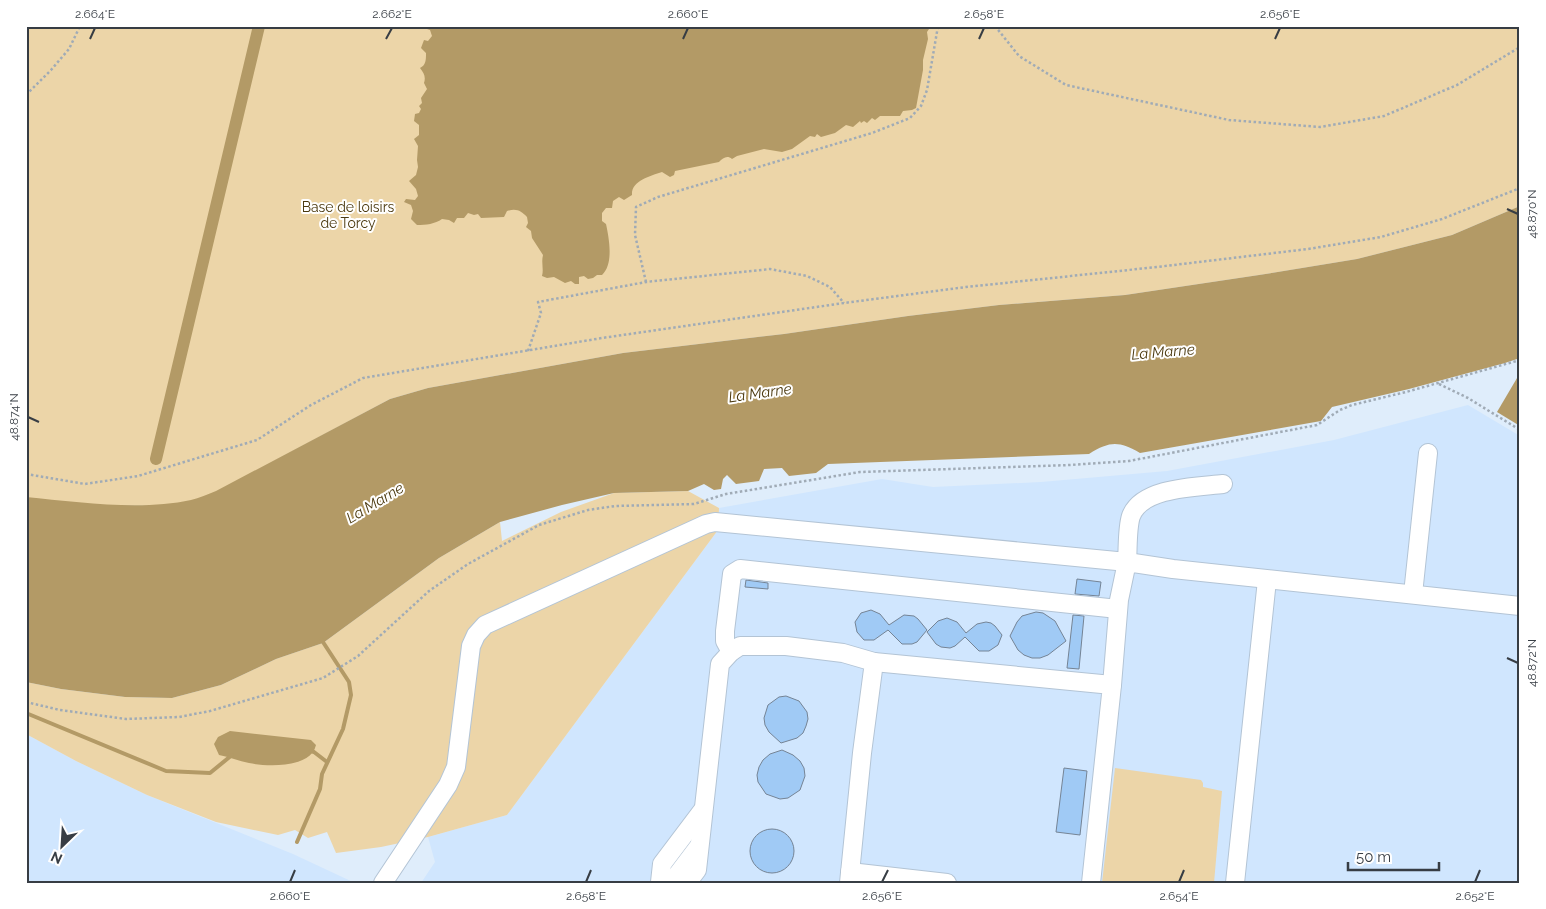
<svg xmlns="http://www.w3.org/2000/svg" width="1546" height="909" viewBox="0 0 1546 909" font-family="Raleway,sans-serif">
<style>
.built{fill:#d0e6fe}
.green{fill:#ecd5a8}
.water{fill:#b39a66}
.lines{fill:none;stroke-linecap:round;stroke-linejoin:round}
.stream{stroke:#b39a66;stroke-width:4}
.canal{stroke:#b39a66;stroke-width:12}
.building{fill:#a0caf5;stroke:#758495}
.minor-casing{stroke:#b3c4d5;stroke-width:20}
.path{stroke:#a0abb6;stroke-width:2.5;stroke-dasharray:2.5 2.5;stroke-linecap:butt}
.minor{stroke:#fff;stroke-width:18}
.ticks{fill:none;stroke:#373d44;stroke-width:2}
.labels{text-anchor:middle;stroke-width:4;stroke-linejoin:round;paint-order:stroke}
.park-label{font-size:14px;fill:#4b390f;stroke:#fff}
.water-label{font-size:15px;font-style:italic;fill:#4b390f;stroke:#fff}
.neatline{fill:none;stroke:#373d44;stroke-width:2}
.ticks-label{font-size:12px;text-anchor:middle;fill:#373d44}
</style>
<rect width="100%" height="100%" fill="#dfedfb"/>
<g class="built">
<polygon points="1468,405 1520,436 1520,883 421,883 435,862 428,837 507,815 718,530 719,508 882,479 933,487 1041,482 1167,471 1334,440"/>
<polygon points="26,734 76,761 147,795 293,854 355,883 26,883"/>
</g>
<g class="green">
<polygon points="26,26 1520,26 1520,206 1452,235 1357,259 1259,275 1125,295 999,305 908,316 784,334 623,353 428,388 390,399 190,506 26,505"/>
<polygon points="688,491 719,508 718,530 507,815 428,837 381,847 336,853 327,832 308,838 295,830 278,835 216,822 147,795 76,761 26,734 26,682 61,689 125,697 172,698 221,685 276,659 323,643 439,558 500,522 502,541 561,512 614,493"/>
<polygon points="1115,768 1201,780 1203,783 1203,787 1222,791 1214,883 1102,883"/>
</g>
<g class="water">
<path d="M 424,26 L 931,26 L 927,32 L 928,39 L 923,60 L 923,70 L 916,108 L 912,110 L 903,111 L 900,116 L 880,116 L 875,120 L 872,118 L 867,123 L 864,121 L 861,123 L 860,121 L 853,127 L 846,125 L 835,133 L 821,137 L 817,134 L 815,137 L 810,136 L 792,149 L 782,152 L 764,149 L 737,156 L 732,159 C 727,155 723,158 719,162 L 675,171 L 674,175 L 670,177 L 662,172 C 650,176 631,181 632,195 L 624,200 L 619,197 L 613,201 L 612,208 L 606,208 L 602,213 L 602,221 L 606,224 C 609,238 614,264 602,275 L 597,275 L 593,278 L 588,279 L 584,276 L 579,277 L 579,284 L 575,284 L 571,281 L 565,283 L 554,277 L 547,278 L 542,276 C 544,269 541,263 543,255 L 532,238 L 531,231 L 526,227 L 528,223 L 527,217 C 521,211 517,208 507,211 L 504,217 L 481,218 L 478,214 L 474,215 L 468,213 L 464,218 L 457,218 L 454,223 L 449,220 L 442,219 C 435,224 426,225 417,225 L 411,219 L 413,211 L 411,205 L 404,202 L 406,199 L 415,200 L 418,196 L 416,189 L 409,181 L 416,175 L 418,167 L 417,160 L 418,146 L 414,139 L 419,135 L 419,125 L 414,121 L 415,114 L 419,113 L 421,109 L 419,106 L 422,103 L 421,98 L 427,89 L 424,83 C 426,77 424,73 420,68 C 426,65 426,60 426,53 L 421,48 L 424,40 L 428,41 L 432,36 L 430,30 L 424,28 Z"/>
<path d="M 1520,206 L 1520,358 L 1505,363 L 1409,389 L 1332,407 L 1321,421 L 1140,453 C 1119,441 1110,441 1089,454 L 828,464 L 816,473 L 789,476 L 782,468 L 764,469 L 759,481 L 736,484 L 727,475 L 723,479 L 721,489 L 714,490 L 704,484 L 688,491 L 614,493 L 562,505 L 500,522 L 439,558 L 323,643 L 276,659 L 221,685 L 172,698 L 125,697 L 61,689 L 26,682 L 26,497 C 77,502 141,511 191,500 C 199,498 208,494 216,491 L 390,399 L 428,388 L 623,353 L 784,334 L 908,316 L 999,305 L 1125,295 L 1259,275 L 1357,259 L 1452,235 Z"/>
<polygon points="1520,373 1520,426 1497,412"/>
<path d="M 230,731 L 311,740 L 316,745 C 311,768 268,767 249,763 C 239,761 229,757 219,755 L 214,744 L 218,737 Z"/>
</g>
<g class="lines">
<g class="stream">
<polyline points="26,713 166,771 210,773 232,755"/>
<polyline points="311,751 314,752 327,762"/>
<polyline points="297,842 320,789 322,774 343,729 351,695 349,682 321,639"/>
</g>
<polyline class="canal" points="156,459 259,26"/>
</g>
<g class="building">
<polygon points="1077,579 1101,582 1099,596 1075,594"/>
<polygon points="746,580 768,583 768,589 745,587"/>
<polygon points="871,610 880,614 889,625 904,615 914,616 918,619 927,630 917,642 912,644 902,644 888,630 874,640 864,640 857,632 855,622 861,613"/>
<polygon points="1036,612 1043,613 1055,621 1066,641 1048,655 1040,658 1032,658 1024,655 1018,650 1010,636 1017,622 1022,616"/>
<polygon points="1073,615 1084,616 1079,669 1067,668"/>
<polygon points="947,618 957,622 966,633 977,624 986,622 991,623 995,626 1002,635 998,645 989,651 979,651 965,637 955,646 950,648 941,647 936,644 927,632 938,621"/>
<polygon points="786,696 799,701 807,712 808,719 806,726 803,733 797,738 781,743 769,732 765,725 764,718 768,705 779,697"/>
<polygon points="782,750 793,755 800,761 804,768 805,776 800,790 788,798 780,799 766,794 758,782 757,775 759,767 763,760 770,754"/>
<polygon points="1064,768 1087,771 1080,835 1056,832"/>
<circle cx="772" cy="851" r="22"/>
</g>
<g class="lines">
<defs>
<g id="minor">
<polyline points="1413,594 1428,453"/>
<polyline points="731,652 725,641 725,631 732,574 740,569 1118,609"/>
<polyline points="874,662 1112,685 1091,883"/>
<polyline points="1112,685 1119,600 1127,562 1173,569 1520,606"/>
<polyline points="850,872 947,883"/>
<polyline points="660,882 662,864 702,811"/>
<path d="M 383,883 L 448,785 L 456,767 L 471,646 L 476,635 L 485,625 L 706,524 L 715,522 L 1127,562 C 1128,549 1127,528 1131,516 C 1142,487 1197,487 1223,484"/>
<polyline points="671,883 699,846"/>
<polyline points="687,883 697,870 720,664 731,652 740,646 786,646 843,653 874,662 862,753 849,883"/>
<polyline points="1235,883 1267,580"/>
</g>
</defs>
<use href="#minor" class="minor-casing"/>
<g class="path">
<polyline points="995,26 1019,56 1066,85 1229,120 1320,127 1384,116 1457,85 1520,47"/>
<polyline points="26,95 51,70 69,49 80,26"/>
<polyline points="646,282 635,235 636,207 658,197 872,133 910,118 921,106 927,90 938,26"/>
<polyline points="528,351 541,313 538,302 646,282 770,269 807,276 830,287 844,303"/>
<polyline points="1439,384 1468,398 1520,430"/>
<polyline points="26,474 85,484 138,476 257,440 311,405 363,378 602,338 844,303 966,287 1157,267 1308,249 1381,237 1442,219 1520,188"/>
<polyline points="26,702 60,710 126,719 179,717 210,711 323,678 358,656 429,591 468,564 539,525 588,510 615,506 694,504 726,494 860,472 1070,465 1129,461 1317,425 1340,410 1352,405 1406,392 1520,360"/>
</g>
<use href="#minor" class="minor"/>
</g>
<path class="ticks" d="M 90,39 L 95,28M 386,39 L 392,28M 683,39 L 688,28M 979,39 L 984,28M 1275,39 L 1280,28M 1507,209 L 1518,214M 28,417 L 39,422M 1507,658 L 1518,663M 290,882 L 295,870M 586,882 L 591,870M 882,882 L 888,870M 1179,882 L 1184,870M 1475,882 L 1480,870"/>
<g class="labels">
<g class="park-label">
<text x="348" y="212">Base de loisirs<tspan x="348" dy="16">de Torcy</tspan></text>
</g>
<g class="water-label">
<text transform="translate(1163 352) rotate(-5)" y="5">La Marne</text>
<text transform="translate(760 393) rotate(-8)" y="5">La Marne</text>
<text transform="translate(375 503) rotate(-31)" y="5">La Marne</text>
</g>
</g>
<rect width="1546" height="909" fill="none" stroke="#ffffff" stroke-width="55"/>
<g transform="translate(62 846) rotate(205)" stroke="#ffffff" stroke-width="4" paint-order="stroke">
<path d="M0-4L9 19L0 12L-9 19Z" fill="#373d44"/>
<text y="-8" font-size="14" font-weight="bold" text-anchor="middle" fill="#373d44">N</text>
</g>
<path d="M1348 862v8h91v-8" fill="none" stroke="#373d44" stroke-width="2.5"/>
<text x="1356" y="862" font-size="15" fill="#373d44" stroke="#ffffff" stroke-width="4" paint-order="stroke">50 m</text>
<rect x="28" y="28" width="1490" height="854" class="neatline"/>
<g class="ticks-label">
<text x="95" y="18">2.664°E</text>
<text x="392" y="18">2.662°E</text>
<text x="688" y="18">2.660°E</text>
<text x="984" y="18">2.658°E</text>
<text x="1280" y="18">2.656°E</text>
<text transform="translate(1532 214) rotate(-90)" y="4">48.870°N</text>
<text transform="translate(14 417) rotate(-90)" y="4">48.874°N</text>
<text transform="translate(1532 663) rotate(-90)" y="4">48.872°N</text>
<text x="290" y="900">2.660°E</text>
<text x="586" y="900">2.658°E</text>
<text x="882" y="900">2.656°E</text>
<text x="1179" y="900">2.654°E</text>
<text x="1475" y="900">2.652°E</text>
</g>
</svg>
